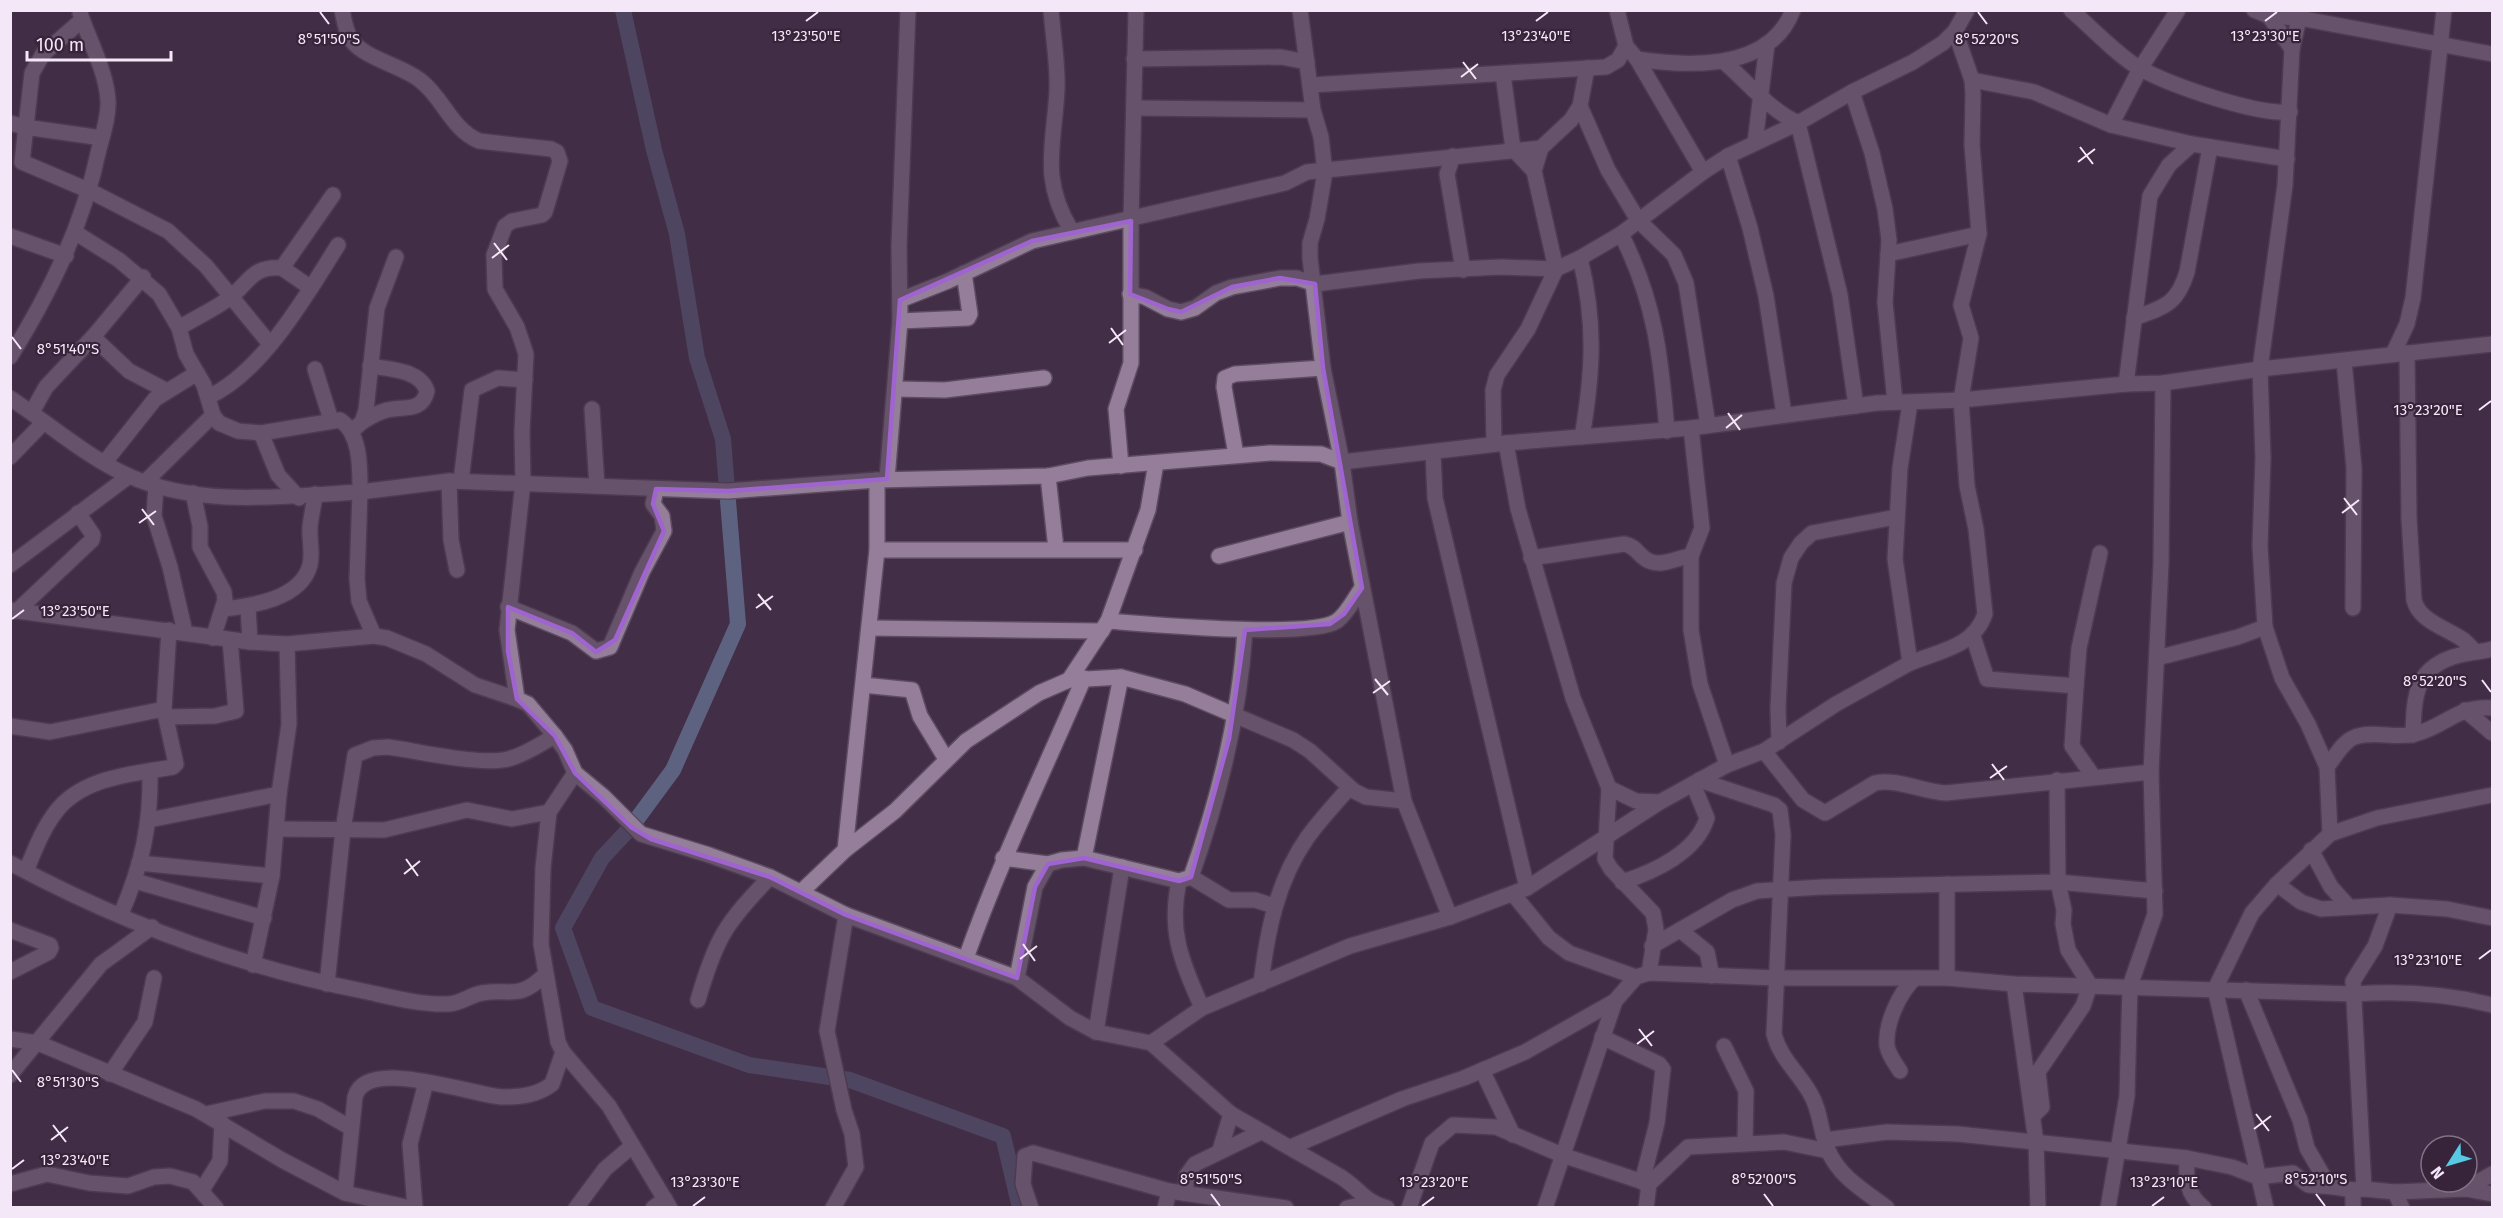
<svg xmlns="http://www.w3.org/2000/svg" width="2503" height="1218" viewBox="0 0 2503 1218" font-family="'Fira Sans',sans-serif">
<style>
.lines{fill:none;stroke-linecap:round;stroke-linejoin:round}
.river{stroke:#5e6281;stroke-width:16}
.minor-casing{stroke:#5d4c61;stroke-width:18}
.minor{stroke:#957e9a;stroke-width:15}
.marked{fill:none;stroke:#9f64d0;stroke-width:4.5;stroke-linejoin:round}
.ticks{fill:none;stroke:#f4e7f7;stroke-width:2}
.ticks-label{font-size:15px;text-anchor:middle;fill:#f4e7f7;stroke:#37243b;stroke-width:4.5;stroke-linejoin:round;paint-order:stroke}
</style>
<rect width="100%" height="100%" fill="#422e46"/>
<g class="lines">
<polyline class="river" points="623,10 654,150 677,234 697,358 723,439 738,624 673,770 631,827 602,858 563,928 592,1008 749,1065 850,1080 1003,1136 1020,1208"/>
<defs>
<g id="minor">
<path d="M 342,10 C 344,20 346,33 352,41 C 366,59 403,66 421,81 C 444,99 451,129 479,141 L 551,149 L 557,152 L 560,161 L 545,212 L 542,215 L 512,221 L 505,226 L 494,255 L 495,289 L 517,327 L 526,354 L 522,432 L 523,482 L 507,630 L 517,699"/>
<path d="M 1051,10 C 1053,37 1058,63 1057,90 C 1054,146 1040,178 1071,230"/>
<polyline points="1300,10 1313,110 1321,137 1325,172 1317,219 1310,243 1310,258 1323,368 1342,462 1350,522 1404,801 1450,917"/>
<path d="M 1617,10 L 1626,46 L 1637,59 C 1690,67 1770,71 1793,10"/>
<path d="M 2071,10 C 2091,27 2120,58 2141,69 C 2173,86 2256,115 2290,112"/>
<polyline points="2254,10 2269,16 2299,18 2492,54"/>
<polyline points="2301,10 2292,49 2285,185 2260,369 2263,458 2260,546 2265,627 2282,678 2308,724 2327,767 2330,834"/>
<polyline points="2269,16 2292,49"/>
<polyline points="82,20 43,54 32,73 22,162 90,191 168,231 206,266 270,344"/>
<polyline points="1134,59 1281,57 1307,62"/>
<polyline points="1637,59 1703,172"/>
<path d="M 1724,62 C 1749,83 1768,109 1798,123 L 1840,295 L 1856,406"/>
<polyline points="1503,74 1513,149 1534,171"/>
<polyline points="1972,80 2034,92 2111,125 2140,69 2178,10"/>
<polyline points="1311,85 1606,67 1618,60 1626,46"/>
<polyline points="1852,92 1872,153 1885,209 1889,240 1885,302 1895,402"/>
<polyline points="1580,106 1608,170 1638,220 1674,255 1686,283 1708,425"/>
<polyline points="1135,108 1313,110"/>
<polyline points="10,123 25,127 102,138"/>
<polyline points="2111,125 2192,144 2287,159"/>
<polyline points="1755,143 1767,44"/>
<polyline points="1453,156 1447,174 1463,270"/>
<polyline points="1728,156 1750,228 1766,296 1784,414"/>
<path d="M 1621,234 C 1655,301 1661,357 1667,431"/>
<polyline points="10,236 66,256"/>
<polyline points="1888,254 1979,234"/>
<path d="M 1580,258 C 1596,323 1593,372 1582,437"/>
<polyline points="311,288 282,268 333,195"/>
<polyline points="1130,294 1145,297 1168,309 1181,312 1195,308 1216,293 1232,287 1280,278 1297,278 1315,284 1419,271 1501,267 1556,269 1580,258 1621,234 1703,172 1728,156 1798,123 1852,92 1913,62 1943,43 1955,31 1967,10"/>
<polyline points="900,300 948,281 1032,241 1285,183 1307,172 1541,148"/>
<path d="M 2134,318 C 2164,307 2177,305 2187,272 L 2210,147"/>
<polyline points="900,321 968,318 970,314 964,273"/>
<path d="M 179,328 C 195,318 213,310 228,299 C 250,283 250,266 282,268"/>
<polyline points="93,337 129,371 167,391"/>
<path d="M 2407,353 L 2409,518 L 2414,600 C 2419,621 2446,628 2462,639 C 2467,642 2471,648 2476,652"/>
<polyline points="2393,354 2407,324 2413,298 2444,10"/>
<path d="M 10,357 C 51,291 83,225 99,149 C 103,134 109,115 108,100 C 106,71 89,40 80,13"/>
<polyline points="2344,361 2354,468 2353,608"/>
<polyline points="315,369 331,420"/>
<polyline points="2126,384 2150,196 2169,165 2192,144"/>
<polyline points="896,389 945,390 1044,378"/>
<path d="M 208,397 C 262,373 308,293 338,245"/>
<path d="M 10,398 C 48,423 88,458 129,476 C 201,508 284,496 360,492 C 360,468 361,434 340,420 L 261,433 L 238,431 L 219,423 L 213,415 L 204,385 L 186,354 L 179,328 L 159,294 L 119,260 L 76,233"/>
<polyline points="592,409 597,486"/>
<polyline points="32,412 46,387 93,337 143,277"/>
<path d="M 362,422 C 369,418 376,413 384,411 C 401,405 422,414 427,391 C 420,370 390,369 370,366"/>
<polyline points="1691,428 1702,528 1691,556 1691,630 1700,684 1727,765"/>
<polyline points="352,431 362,422 366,410 377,308 396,257"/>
<polyline points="261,433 278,475 299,498"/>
<polyline points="1506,443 1518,509 1573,698 1609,788 1605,859 1611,869 1653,913 1656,929 1649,973"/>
<polyline points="1494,444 1493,390 1497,375 1528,329 1556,269 1534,171 1541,148 1571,120 1580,106 1587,68"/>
<polyline points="1433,452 1435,498 1527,888"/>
<polyline points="1236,455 1224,387 1225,378 1235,374 1323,368"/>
<polyline points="10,457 44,422"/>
<polyline points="105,462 155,399 197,373"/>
<polyline points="1121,466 1116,409 1131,363 1131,221 1136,10"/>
<polyline points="1048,476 1056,549"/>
<polyline points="887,479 900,321 899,246 908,10"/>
<polyline points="146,481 213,415"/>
<polyline points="449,481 451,540 457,570"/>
<polyline points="461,481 472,390 498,378 525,380"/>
<polyline points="156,485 154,516 170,567 185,632"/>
<polyline points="193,493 200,526 200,547 224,592 225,600 213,638"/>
<polyline points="877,550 1135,550"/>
<polyline points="1219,556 1350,522"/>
<path d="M 1531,558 L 1624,544 C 1638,546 1639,559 1652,562 C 1663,566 1679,557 1691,556"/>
<polyline points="10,565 129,476"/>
<polyline points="248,607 250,642"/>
<polyline points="508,607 572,633 596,651 610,647 642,572 664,531 662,516 653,504 656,489"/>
<path d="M 223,609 C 252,606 301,599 310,565 C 313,552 309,539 310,527 C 311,516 314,505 315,494"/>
<path d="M 10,610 L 250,642 L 287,644 L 374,636 L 387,638 L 426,654 L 475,685 L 517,699 L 528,704 L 555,736 L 565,750 L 575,773 L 604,797 L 641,834 L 709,855 L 770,877 L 846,915 L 1017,978 L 1070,1018 L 1096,1032 L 1151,1043 L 1231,1114 L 1341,1177 C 1361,1190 1363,1201 1387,1208"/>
<polyline points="18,610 92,540 93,535 78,513"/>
<path d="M 1108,621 C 1147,624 1310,639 1337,621 C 1347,614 1354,599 1362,588"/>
<polyline points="869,628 1102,631"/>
<polyline points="374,636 359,601 357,579 360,492 449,481 728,491 877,480 1048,476 1088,468 1270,453 1321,454 1342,462 1506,443 1691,428 1877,403 1961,400 2126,384 2163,383 2260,369 2492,344"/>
<polyline points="1973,636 1987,679 2076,686 2072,746 2093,776"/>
<polyline points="2157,658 2238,637 2265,627"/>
<path d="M 1910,663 C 1939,651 1974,647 1985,614 L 1976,529 L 1967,486 L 1961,400 L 1971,338 L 1961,305 L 1979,234 L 1972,145 L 1973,95 L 1972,80 L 1955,31"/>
<polyline points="1069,680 1121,677 1185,694 1293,740 1310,751 1354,791 1366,797 1404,801"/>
<polyline points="863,685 912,690 920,716 946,759"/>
<polyline points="2076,686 2079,648 2100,553"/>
<polyline points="2465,710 2492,733"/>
<polyline points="167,717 215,716 236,711 230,640"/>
<polyline points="10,726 50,732 164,709"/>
<path d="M 2413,735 C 2414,695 2415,666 2460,655 C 2471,652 2482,652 2492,649"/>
<polyline points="1779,742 1778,708 1784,583 1791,558 1801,543 1812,533 1896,517"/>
<path d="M 1764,751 L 1803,800 L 1825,813 L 1875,783 C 1897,778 1923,792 1946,793 L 2151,772"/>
<path d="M 2327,767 C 2335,757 2343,741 2355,737 C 2373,730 2396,739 2415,734 C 2445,727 2457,705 2492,708"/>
<polyline points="575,773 549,812 543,868 541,944 558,1042 563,1052 609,1106 670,1208"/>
<path d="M 1699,780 L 1774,805 L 1780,810 L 1783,835 L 1774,1034 C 1780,1058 1798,1072 1810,1093 C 1821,1111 1820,1131 1828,1150 C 1839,1177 1865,1191 1887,1208"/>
<polyline points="1609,788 1636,801 1660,802"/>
<polyline points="149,820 279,794"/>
<polyline points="277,829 384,830 467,810 512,819 549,812"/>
<polyline points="845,850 895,811 966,741 1039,693 1069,680 1108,621 1148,510 1156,463"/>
<polyline points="2311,850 2331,887 2349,907"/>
<path d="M 1003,858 L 1048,864 L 1062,860 L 1084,858 L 1179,881 L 1191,877 C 1219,798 1240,713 1245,630"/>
<polyline points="1084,858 1121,677"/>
<path d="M 10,863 C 120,922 241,967 363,991 C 391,997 420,1005 448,1004 C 460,1004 470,995 482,993 C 512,988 517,1001 545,975"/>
<polyline points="139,863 272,876"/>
<path d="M 26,871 C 34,852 42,830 55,813 C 81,777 133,774 173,767 L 176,764 L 164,709 L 169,630"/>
<polyline points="1191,877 1229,900 1255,900 1274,906"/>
<polyline points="135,881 264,918"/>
<path d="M 1179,881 C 1168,933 1182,961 1202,1008"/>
<path d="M 1622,882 C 1654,872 1697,852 1707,818 L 1693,784"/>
<polyline points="2277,884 2301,902 2321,909 2390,905 2447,909 2492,918"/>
<polyline points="801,892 845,850 877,550 877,480"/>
<polyline points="1513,894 1549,938 1569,953 1636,977"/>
<path d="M 121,914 C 142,865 151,825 150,771"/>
<polyline points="10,930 50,945 51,948 49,952 10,972"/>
<polyline points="1680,930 1707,952 1712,976"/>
<polyline points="1652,946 1732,900 1757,891 1822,887 2058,882 2155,891"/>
<path d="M 966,958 C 1000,862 1044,771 1084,678"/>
<polyline points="253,965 272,876 279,794 289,724 287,644"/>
<polyline points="1017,978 1035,887 1048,864"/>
<polyline points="1947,978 1947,884"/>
<path d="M 327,984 L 343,830 L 355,755 L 373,748 L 388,747 C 419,751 480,766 508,759 C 525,755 540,744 555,736"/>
<path d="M 1261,984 C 1267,932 1277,881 1307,838 C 1320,820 1335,804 1349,788"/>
<polyline points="2014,984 2036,1142 2038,1208"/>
<polyline points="2246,990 2300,1120 2307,1148 2326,1181 2334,1187 2353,1190 2364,1189 2395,1192 2466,1189 2492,1194"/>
<path d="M 698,1000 C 716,938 725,924 770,877"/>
<polyline points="1096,1032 1122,867"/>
<polyline points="1602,1037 1659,1064 1663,1069 1657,1123 1642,1182"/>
<polyline points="10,1039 38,1043 196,1109 282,1160 345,1193 410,1208"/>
<polyline points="1151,1043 1202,1008 1350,946 1450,917 1527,888 1660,802 1727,765 1764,751 1836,704 1910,663 1895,559 1900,468 1910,403"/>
<polyline points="1724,1046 1746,1091 1745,1143"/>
<polyline points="1482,1070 1513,1135"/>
<path d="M 1900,1071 C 1895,1063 1889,1056 1887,1046 C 1885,1024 1899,993 1915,978"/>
<polyline points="110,1074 145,1022 154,978"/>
<polyline points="10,1075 101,964 152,927"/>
<polyline points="206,1114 265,1101 294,1101 318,1109 351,1128"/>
<polyline points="2033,1116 2042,1107 2038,1072 2083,1006 2090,985 2068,950 2063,924 2064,910 2058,882 2057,780"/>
<polyline points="1825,1140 1887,1132 1958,1134 2187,1158 2232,1167 2258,1177 2293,1173 2308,1185 2334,1187"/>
<path d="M 1291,1147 L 1402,1099 L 1464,1078 L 1525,1052 L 1615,1001 L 1636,977 L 1649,973 L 1777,978 L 1947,978 L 2014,984 L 2355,994 C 2400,991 2448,994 2492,1005"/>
<polyline points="1220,1150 1231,1114"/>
<path d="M 2187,1158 C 2186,1179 2186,1194 2204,1208"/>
<polyline points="10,1184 47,1174 89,1183 128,1186 154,1177 170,1176 193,1182 216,1208"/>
<polyline points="2364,1189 2353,981 2375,946 2390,905"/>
<polyline points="2466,1189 2492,1174"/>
<polyline points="202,1190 220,1161 222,1123"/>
<polyline points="2353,1190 2353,1208"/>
<polyline points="2395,1192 2402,1208"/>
<path d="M 345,1193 L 355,1097 C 366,1055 474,1096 503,1097 C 521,1097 538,1095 552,1084 L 563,1052"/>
<polyline points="1185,1193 1187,1175 1195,1164 1261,1132"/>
<polyline points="415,1208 410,1144 426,1082"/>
<polyline points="576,1208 605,1169 632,1146"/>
<polyline points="653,1208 665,1199"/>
<polyline points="833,1208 856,1167 852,1134 844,1110 827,1031 846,915"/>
<polyline points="1031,1208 1023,1184 1025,1156 1033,1153 1169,1191 1286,1208"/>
<polyline points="1165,1208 1169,1191"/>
<polyline points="1347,1208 1368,1203"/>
<polyline points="1409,1208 1432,1143 1453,1125 1496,1127 1562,1155 1649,1184"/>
<polyline points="1545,1208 1615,1001"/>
<polyline points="1646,1208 1649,1184 1688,1147 1784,1142 1828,1151"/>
<polyline points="2108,1208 2127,1096 2130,986 2155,914 2151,772 2161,564 2163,383"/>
<polyline points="2266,1208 2215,989 2252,913 2277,884 2330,834 2377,818 2492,795"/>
</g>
</defs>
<use href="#minor" class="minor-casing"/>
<use href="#minor" class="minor"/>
</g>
<path d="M0 0H2503V1218H0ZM 1131,221 L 1130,294 L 1168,309 L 1181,312 L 1232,287 L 1280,278 L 1315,284 L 1323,368 L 1362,588 L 1344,614 L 1330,624 L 1245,630 L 1229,739 L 1191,877 L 1179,881 L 1084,858 L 1048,864 L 1035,887 L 1017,978 L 846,915 L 770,877 L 651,839 L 631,827 L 575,773 L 555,736 L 517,699 L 508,651 L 508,607 L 572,633 L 596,652 L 615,640 L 664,531 L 653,504 L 656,489 L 728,491 L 887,479 L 900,300 L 1032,241 Z" fill="#422e46" fill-opacity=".55" fill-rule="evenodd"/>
<path class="marked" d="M 1131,221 L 1130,294 L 1168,309 L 1181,312 L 1232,287 L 1280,278 L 1315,284 L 1323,368 L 1362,588 L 1344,614 L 1330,624 L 1245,630 L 1229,739 L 1191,877 L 1179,881 L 1084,858 L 1048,864 L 1035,887 L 1017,978 L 846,915 L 770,877 L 651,839 L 631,827 L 575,773 L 555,736 L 517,699 L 508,651 L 508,607 L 572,633 L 596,652 L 615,640 L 664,531 L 653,504 L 656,489 L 728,491 L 887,479 L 900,300 L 1032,241 Z"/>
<path class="ticks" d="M 320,12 L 329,24M 1978,12 L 1987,24M 806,21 L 818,12M 1536,21 L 1548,12M 2265,21 L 2277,12M 1463,62 L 1476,79M 1461,77 L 1478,64M 2080,147 L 2093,164M 2078,162 L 2095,149M 494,243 L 507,260M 492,258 L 509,245M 1111,328 L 1123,345M 12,337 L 21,349M 1109,343 L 1126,330M 2479,410 L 2491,401M 1728,413 L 1740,430M 1726,428 L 1742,415M 2344,498 L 2357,515M 142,509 L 154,525M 2342,513 L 2359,500M 139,523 L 156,511M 758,594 L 771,610M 756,608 L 773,596M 12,619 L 24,610M 1375,679 L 1388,695M 2482,680 L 2491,692M 1373,693 L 1390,681M 1992,764 L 2004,780M 1990,778 L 2007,766M 406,859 L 418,876M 404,874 L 420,861M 1023,944 L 1035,961M 1020,959 L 1037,946M 2479,959 L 2491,950M 1639,1029 L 1652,1046M 1637,1044 L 1654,1031M 12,1070 L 21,1082M 2256,1114 L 2269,1131M 53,1125 L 66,1142M 2254,1129 L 2271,1116M 51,1140 L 68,1127M 12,1169 L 24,1160M 1211,1194 L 1220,1206M 1764,1194 L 1773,1206M 2316,1194 L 2325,1206M 693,1206 L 705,1197M 1422,1206 L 1434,1197M 2152,1206 L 2164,1197"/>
<g class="ticks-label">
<text x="806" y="41">13°23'50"E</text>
<text x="1536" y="41">13°23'40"E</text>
<text x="2265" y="41">13°23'30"E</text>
<text x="329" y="44">8°51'50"S</text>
<text x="1987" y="44">8°52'20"S</text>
<text x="68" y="354">8°51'40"S</text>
<text x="2428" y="415">13°23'20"E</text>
<text x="75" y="616">13°23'50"E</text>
<text x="2435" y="686">8°52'20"S</text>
<text x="2428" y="965">13°23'10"E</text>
<text x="68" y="1087">8°51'30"S</text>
<text x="75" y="1165">13°23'40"E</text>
<text x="1211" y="1184">8°51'50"S</text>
<text x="1764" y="1184">8°52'00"S</text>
<text x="2316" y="1184">8°52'10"S</text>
<text x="705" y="1187">13°23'30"E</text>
<text x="1434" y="1187">13°23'20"E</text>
<text x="2164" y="1187">13°23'10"E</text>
</g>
<rect width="2503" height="1218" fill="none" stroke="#f4e7f7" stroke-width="24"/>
<g transform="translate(2449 1164) rotate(233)"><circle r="28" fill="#37243b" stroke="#837286" stroke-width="1.5"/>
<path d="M0-4.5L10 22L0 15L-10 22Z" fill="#57c9e2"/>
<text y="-9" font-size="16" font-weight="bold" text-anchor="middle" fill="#f4e7f7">N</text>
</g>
<path d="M27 51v9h144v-9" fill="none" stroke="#f4e7f7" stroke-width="3"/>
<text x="36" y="51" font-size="18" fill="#f4e7f7" stroke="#37243b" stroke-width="4.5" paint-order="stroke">100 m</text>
</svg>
